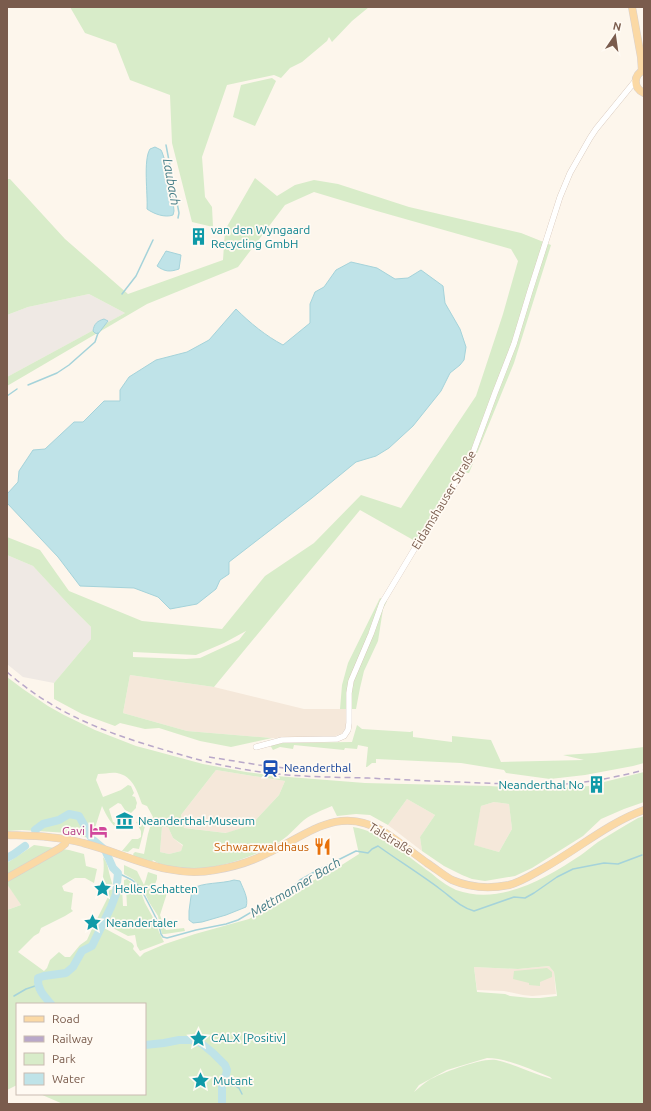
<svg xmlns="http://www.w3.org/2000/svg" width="651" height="1111" viewBox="0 0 651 1111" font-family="Ubuntu,sans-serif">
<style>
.residential{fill:#f5e8da}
.industrial{fill:#efe9e4}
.green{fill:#d8ecc9;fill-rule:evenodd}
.water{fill:#bfe3e8;stroke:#a5d3da}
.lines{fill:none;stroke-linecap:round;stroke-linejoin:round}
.stream{stroke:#a5d3da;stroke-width:1.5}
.river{stroke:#bfe3e8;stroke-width:8}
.minor-casing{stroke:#d1beb0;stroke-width:6}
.major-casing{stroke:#dad1cd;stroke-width:8}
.minor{stroke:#fff;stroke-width:5.5}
.major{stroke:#fbd9a5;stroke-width:7}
.rail{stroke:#b9a8c9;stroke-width:1.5;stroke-dasharray:6 4;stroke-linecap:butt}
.labels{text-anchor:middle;stroke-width:3.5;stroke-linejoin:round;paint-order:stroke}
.culture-label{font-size:12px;fill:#0d838f;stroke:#fffaf3;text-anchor:start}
.street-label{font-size:12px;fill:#7a5c4d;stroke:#fffaf3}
.transit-label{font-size:12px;fill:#164399;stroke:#fffaf3;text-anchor:start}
.hotel-label{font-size:12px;fill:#b23c85;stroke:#fffaf3;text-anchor:end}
.food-label{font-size:12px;fill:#c56008;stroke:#fffaf3;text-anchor:end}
.water-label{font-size:13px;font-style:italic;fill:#437c86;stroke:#fffaf3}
</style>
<rect width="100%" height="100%" fill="#fdf6ec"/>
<g class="residential">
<polygon points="130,675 214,687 304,709 346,709 347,727 341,734 332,737 272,738 187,731 123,713"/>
<polygon points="216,770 285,781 279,795 251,825 227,833 184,828 181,815"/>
<polygon points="407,799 435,815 420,837 422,851 388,825"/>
<polygon points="494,802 509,804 512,829 499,852 473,845 481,806"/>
<polygon points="162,827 168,827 173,838 183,846 181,851 169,854 160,852"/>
<polygon points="7,883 21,905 7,910"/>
<polygon points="549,966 554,972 556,994 532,996 523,995 504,991 477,990 474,967 518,969"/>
</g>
<g class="industrial">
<polygon points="89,294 125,313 7,377 7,315 28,307"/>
<polygon points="7,555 33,566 70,606 91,627 91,639 54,683 23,677 7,664"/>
</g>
<g class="green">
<polygon points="70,7 369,7 352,21 332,42 329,37 327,41 302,62 290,68 281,78 274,75 227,85 202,157 205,197 212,207 213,227 192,222 172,143 170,95 130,80 116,44 85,33"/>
<polygon points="272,78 276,81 255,126 233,117 241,85"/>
<path d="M 255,178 L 277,196 L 295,185 L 314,180 L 338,184 L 409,207 L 521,233 L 551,245 L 514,363 L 469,473 L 459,472 L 415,541 L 360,510 L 214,687 L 130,675 L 123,713 L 187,731 L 272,738 L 231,747 L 200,741 L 159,728 L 145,729 L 120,723 L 115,726 L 82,714 L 54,699 L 54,683 L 91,639 L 91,627 L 70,606 L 33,566 L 7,555 L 7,537 L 40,550 L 69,591 L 142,621 L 222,629 L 265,576 L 314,543 L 361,495 L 401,508 L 476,396 L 503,314 L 518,261 L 511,249 L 377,211 L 314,192 L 285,205 L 238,267 L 147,304 L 7,386 L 7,377 L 125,313 L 89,294 L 28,307 L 7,315 L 7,179 L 10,179 L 65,239 L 128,294 L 223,260 L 225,230 ZM 246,631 L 239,640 L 200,658 L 186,659 L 133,657 L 133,652 L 196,655 L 224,643 Z"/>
<polygon points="380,598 387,601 383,609 378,641 364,671 360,688 356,709 340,709 342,685 348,663"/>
<path d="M 7,677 L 23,689 L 48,706 L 64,715 L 95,730 L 136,746 L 155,751 L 203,764 L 246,772 L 276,776 L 365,783 L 489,786 L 545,789 L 589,786 L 593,790 L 604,788 L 604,782 L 644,772 L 644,802 L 624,809 L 601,819 L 583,836 L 532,868 L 515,876 L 485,881 L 472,879 L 462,875 L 444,866 L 422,851 L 420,837 L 435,815 L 407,799 L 388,825 L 370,815 L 356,814 L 337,816 L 332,806 C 323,810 312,814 304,820 C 295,828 287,838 276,844 C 245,861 199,876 164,865 C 160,864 156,862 153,860 L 151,863 L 134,856 L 133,854 L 135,852 L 144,854 L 148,834 L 153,817 L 147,806 L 142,804 C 137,791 133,776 117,773 C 111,772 104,774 98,774 L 96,780 L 103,797 L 121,790 L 128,785 L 131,786 L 134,793 L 132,796 L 135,797 L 137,803 L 136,806 L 136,808 L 131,813 L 125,810 L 121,804 L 118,803 L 109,809 L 113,822 L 114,822 L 119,830 C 111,824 106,815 102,806 L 93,834 L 89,838 L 68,833 L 22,830 L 7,831 ZM 216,770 L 285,781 L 279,795 L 251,825 L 226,833 L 184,828 L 181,815 ZM 494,802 L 509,804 L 512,829 L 499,852 L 474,845 L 481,806 ZM 162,827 L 168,827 L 173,838 L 183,845 L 181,851 L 169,854 L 160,852 Z"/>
<polygon points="357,725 362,729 410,732 413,731 413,737 452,742 452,736 491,740 501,762 584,760 563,755 595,753 644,747 644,763 633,766 585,775 550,779 506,773 504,770 461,763 376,759 376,763 372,763 367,767 366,767 368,747 358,745 357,749 345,748 344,750 294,745 293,749 280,747 273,750 270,745 283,743 352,742"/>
<path d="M 644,816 L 644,1104 L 63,1104 L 40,1094 L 145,1094 L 145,1004 L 17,1004 L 17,1085 L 7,1090 L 7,910 L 21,905 L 7,884 L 7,863 L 34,845 L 69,850 L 84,854 L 86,866 L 97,869 L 94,883 L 85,878 L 75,878 L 62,886 L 64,891 L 73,893 L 71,909 L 73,911 L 65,916 L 41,928 L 39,933 L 34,936 L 18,952 L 44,971 L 47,968 L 50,960 L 59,952 L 65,957 L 70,957 L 80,945 L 87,940 L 95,922 L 99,925 L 97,930 L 103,931 L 104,928 L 132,943 L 134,946 L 133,949 L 140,957 L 144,953 L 165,944 L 195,934 L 249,919 L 299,888 L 337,868 L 359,854 L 353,827 C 381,831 408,857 431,873 C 438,879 447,886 456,890 C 500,906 546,878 581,855 C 587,851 592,846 598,842 C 611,834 624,826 638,818 ZM 549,966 L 554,972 L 557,996 L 540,998 L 530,998 L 510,996 L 505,994 L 477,992 L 474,967 L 518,969 ZM 487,1058 C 507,1058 531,1070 550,1077 L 552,1079 C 533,1074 515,1064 496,1060 C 483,1057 441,1073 429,1080 C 423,1084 419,1088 414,1092 L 419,1085 L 447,1070 Z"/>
<polygon points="143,820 145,826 139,849 133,848 128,852 122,851 132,839 138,839 141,837 141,831 136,822"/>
<path d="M 103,857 C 108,863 108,869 110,876 C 111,880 112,883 113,886 L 106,889 L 104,888 L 100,893 L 98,892 C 97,886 101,882 103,876 C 104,869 104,863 103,857 Z"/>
<polygon points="124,865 137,871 144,885 146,879 148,872 157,875 157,879 154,887 167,893 160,915 164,927 166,930 184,928 185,931 165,934 162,934 158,916 149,902 145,893 133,879 124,874"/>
<path d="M 127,879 L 134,884 L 142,895 L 145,903 L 156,923 L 159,932 L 164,942 L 140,951 L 137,946 L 135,935 L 128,936 L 105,924 C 112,912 118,900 118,886 L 122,887 L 123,906 L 127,906 L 126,888 L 124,887 L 124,880 Z"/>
<path d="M 113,889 C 115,899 106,912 102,921 L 97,919 L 108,897 L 107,897 L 109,891 L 108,891 Z"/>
<polygon points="547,968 552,972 552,977 540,982 540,986 529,985 529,983 513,979 514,971"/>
</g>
<g class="water">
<path d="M 155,147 L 161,150 L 162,152 L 171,178 L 174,211 L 173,215 C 165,218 154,214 147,209 C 148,194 143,160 150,149 Z"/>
<path d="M 166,251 L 181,255 L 179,269 C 170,272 165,272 157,266 Z"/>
<path d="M 351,262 L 377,268 L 395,279 L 408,278 L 421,270 L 443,286 L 445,303 L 460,329 L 466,347 L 464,360 L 460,365 L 450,373 L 441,391 L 413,426 L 389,448 L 376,456 L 356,462 L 312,498 L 229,562 L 229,574 L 220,580 L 216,589 L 197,604 L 170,609 L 158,597 L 134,588 L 80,586 L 58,557 L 7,503 L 7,494 L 18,482 L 19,471 L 33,450 L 45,449 L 74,422 L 83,422 L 104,401 L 120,401 L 120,390 L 129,377 L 156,360 L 187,352 L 209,340 L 236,309 C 250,323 266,336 283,345 L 310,323 L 310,304 L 315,292 L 324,287 L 336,270 Z"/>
<path d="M 104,319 L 108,321 L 98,334 L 95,333 L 93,331 C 94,324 97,321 104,319 Z"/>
<path d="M 234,880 L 240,881 C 243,889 249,898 246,907 L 226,915 L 202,922 L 193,923 L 189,920 L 189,911 L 192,889 C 202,882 222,884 234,880 Z"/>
</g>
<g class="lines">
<g class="stream">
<polyline points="166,145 179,213 178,218"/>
<polyline points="122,294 136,276 153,240"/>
<polyline points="28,385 57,373 69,365 95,342 98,333"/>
<polyline points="7,396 17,389"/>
<path d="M 118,873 L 132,880 L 140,887 L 153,912 L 158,922 L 161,934 L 163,937 L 167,938 L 196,930 L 226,924 L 238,920 L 270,901 L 284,895 L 300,880 L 316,871 L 356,851 L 368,853 L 372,849 L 378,846 C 399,861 420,874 440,889 C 451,897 460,907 474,911 L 514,897 L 525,898 L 534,893 L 557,877 L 573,869 L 604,863 L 618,864 L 642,855"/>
<polyline points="14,996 26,989 38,985"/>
<path d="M 223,1080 C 227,1084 229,1086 236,1086"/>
<polyline points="237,1087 239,1088 242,1094"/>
</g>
<g class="river">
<path d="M 35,830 L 43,824 L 59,820 L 69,814 L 79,816 L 92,839 L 105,850 L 113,868 L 118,873 L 116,894 L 111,907 L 92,946 L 82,951 L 73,967 L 66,973 L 44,976 L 38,978 C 37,989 44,996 51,1004"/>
<polyline points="7,858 14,854 25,846"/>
<polyline points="145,1045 164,1043 179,1040 190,1040 197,1041 202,1044 213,1053 225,1065 227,1070 226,1075 222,1081 222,1104"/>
</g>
<defs>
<polyline id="minor" points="256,747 282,740 337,739 344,736 348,730 349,723 349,693 351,681 371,634 382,603 427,528 462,472 474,450 495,393 514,344 530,291 560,197 570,173 590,138 596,129 636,80"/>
<g id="major">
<polyline points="632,7 641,57 642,71"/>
<path d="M 644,70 C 633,75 633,88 644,93"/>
<path d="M 7,835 C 32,836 58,836 83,843 C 127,854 167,879 215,870 C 234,867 253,861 270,852 C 309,834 338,805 383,831 C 398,841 412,852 427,863 C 435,868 443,875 452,880 C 471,888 489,889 509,885 C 521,882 533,874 544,868 C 578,849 608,823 644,810"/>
<polyline points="7,878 60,848 65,844 67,839"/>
</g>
</defs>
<use href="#minor" class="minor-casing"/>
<use href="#major" class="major-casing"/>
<use href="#minor" class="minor"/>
<use href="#major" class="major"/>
<g class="rail">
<path d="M 7,672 C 49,709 96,729 148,745 C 181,755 214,765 248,770 C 287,777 328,777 368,778 C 425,781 483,783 540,785 C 577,785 609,779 644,770"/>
<polyline points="209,757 259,765 300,770"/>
</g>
</g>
<defs>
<symbol id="building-bare" viewBox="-9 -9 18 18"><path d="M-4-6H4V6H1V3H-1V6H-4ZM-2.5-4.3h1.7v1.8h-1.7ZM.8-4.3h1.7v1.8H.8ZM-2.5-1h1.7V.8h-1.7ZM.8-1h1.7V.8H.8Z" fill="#0f9aa8" stroke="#fffaf3" stroke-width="2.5" paint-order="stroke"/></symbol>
<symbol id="station-bare" viewBox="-9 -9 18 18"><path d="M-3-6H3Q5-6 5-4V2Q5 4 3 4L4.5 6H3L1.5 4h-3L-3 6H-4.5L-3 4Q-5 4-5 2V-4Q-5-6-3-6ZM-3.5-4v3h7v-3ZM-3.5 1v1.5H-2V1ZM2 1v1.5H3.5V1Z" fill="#1a4fb4" stroke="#fffaf3" stroke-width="2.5" paint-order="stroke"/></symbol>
<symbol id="museum-bare" viewBox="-9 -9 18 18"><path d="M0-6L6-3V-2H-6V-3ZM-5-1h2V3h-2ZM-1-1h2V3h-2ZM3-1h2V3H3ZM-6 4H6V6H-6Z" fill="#0f9aa8" stroke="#fffaf3" stroke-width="2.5" paint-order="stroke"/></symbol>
<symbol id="hotel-bare" viewBox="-9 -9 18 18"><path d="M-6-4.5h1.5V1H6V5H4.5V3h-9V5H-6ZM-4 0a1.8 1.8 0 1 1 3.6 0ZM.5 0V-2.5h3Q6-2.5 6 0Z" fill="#d1479c" stroke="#fffaf3" stroke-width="2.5" paint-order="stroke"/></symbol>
<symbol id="restaurant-bare" viewBox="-9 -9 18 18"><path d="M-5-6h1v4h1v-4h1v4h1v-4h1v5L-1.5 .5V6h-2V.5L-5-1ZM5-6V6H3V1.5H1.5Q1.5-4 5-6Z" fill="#e8710a" stroke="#fffaf3" stroke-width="2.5" paint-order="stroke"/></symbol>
<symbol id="sight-bare" viewBox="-9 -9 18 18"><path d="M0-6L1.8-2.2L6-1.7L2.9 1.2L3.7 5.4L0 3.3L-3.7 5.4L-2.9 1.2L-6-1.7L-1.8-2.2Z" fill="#0f9aa8" stroke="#fffaf3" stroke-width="2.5" paint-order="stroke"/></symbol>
</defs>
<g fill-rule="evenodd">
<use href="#building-bare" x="186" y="224" width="25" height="25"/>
<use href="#station-bare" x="258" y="756" width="25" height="25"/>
<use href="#building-bare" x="584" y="772" width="25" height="25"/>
<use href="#museum-bare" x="112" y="808" width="25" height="25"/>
<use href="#hotel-bare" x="86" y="818" width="25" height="25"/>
<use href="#restaurant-bare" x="310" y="834" width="25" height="25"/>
<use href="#sight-bare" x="90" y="876" width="25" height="25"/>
<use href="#sight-bare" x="80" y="910" width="25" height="25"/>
<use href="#sight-bare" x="186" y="1026" width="25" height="25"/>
<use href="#sight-bare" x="188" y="1068" width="25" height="25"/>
</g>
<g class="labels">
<g class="culture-label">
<text x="211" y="234">van den Wyngaard<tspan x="211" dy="14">Recycling GmbH</tspan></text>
<text x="584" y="789" text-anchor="end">Neanderthal No</text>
<text x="138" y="825">Neanderthal-Museum</text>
<text x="115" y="893">Heller Schatten</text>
<text x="106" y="927">Neandertaler</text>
<text x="211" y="1042">CALX [Positiv]</text>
<text x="213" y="1085">Mutant</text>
</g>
<g class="street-label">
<text transform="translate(444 500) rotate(-59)" y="4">Eidamshauser Straße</text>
<text transform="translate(391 839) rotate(32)" y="4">Talstraße</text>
</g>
<g class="transit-label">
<text x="284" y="772">Neanderthal</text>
</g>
<g class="hotel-label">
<text x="85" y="835">Gavi</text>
</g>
<g class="food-label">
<text x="309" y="851">Schwarzwaldhaus</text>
</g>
<g class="water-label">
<text transform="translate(172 182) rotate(80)" y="5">Laubach</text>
<text transform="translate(295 887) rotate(-31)" y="5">Mettmanner Bach</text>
</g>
</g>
<rect width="651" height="1111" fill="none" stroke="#7a5c4d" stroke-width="16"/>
<rect x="16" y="1003" width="130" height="92" fill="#fffaf3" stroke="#cabbb1"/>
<rect x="24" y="1016" width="20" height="6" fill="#fbd9a5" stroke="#cabbb1"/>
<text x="52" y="1023" font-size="12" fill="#7a5c4d">Road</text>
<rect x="24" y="1036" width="20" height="6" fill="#b9a8c9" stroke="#cabbb1"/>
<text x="52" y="1043" font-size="12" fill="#7a5c4d">Railway</text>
<rect x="24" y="1053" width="20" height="12" fill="#d8ecc9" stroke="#cabbb1"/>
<text x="52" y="1063" font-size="12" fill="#7a5c4d">Park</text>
<rect x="24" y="1073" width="20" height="12" fill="#bfe3e8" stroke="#cabbb1"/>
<text x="52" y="1083" font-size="12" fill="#7a5c4d">Water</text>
<g transform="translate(615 36) rotate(13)" stroke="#fffaf3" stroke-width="3" paint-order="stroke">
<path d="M0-3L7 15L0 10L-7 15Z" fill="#7a5c4d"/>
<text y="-6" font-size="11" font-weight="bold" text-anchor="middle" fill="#7a5c4d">N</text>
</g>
</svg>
